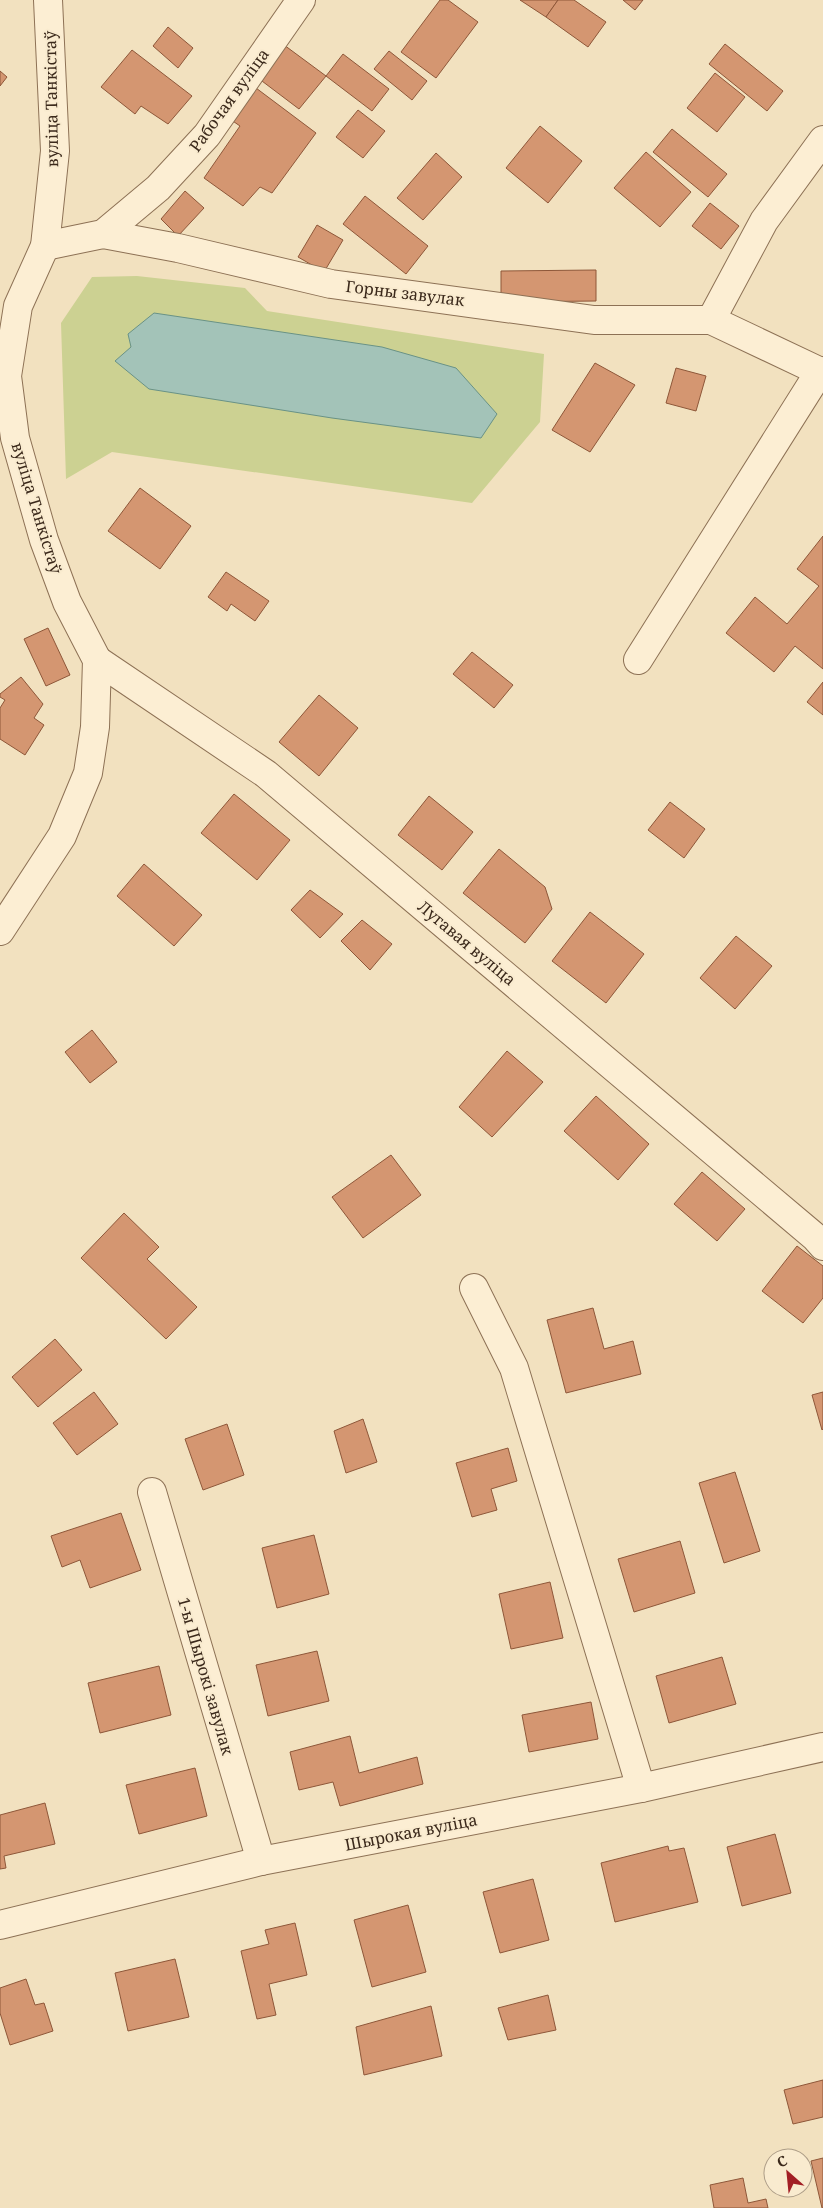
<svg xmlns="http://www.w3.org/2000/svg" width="823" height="2208" viewBox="0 0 823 2208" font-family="'Noto Serif',serif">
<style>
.green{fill:#ccd192}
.water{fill:#a3c3b8;stroke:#699286}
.building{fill:#d49671;stroke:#8e5739}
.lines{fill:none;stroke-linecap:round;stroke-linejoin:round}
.minor-casing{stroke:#8d7155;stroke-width:30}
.minor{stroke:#fceed3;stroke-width:28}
.labels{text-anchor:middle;stroke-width:4;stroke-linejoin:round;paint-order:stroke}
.street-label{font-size:16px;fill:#3b291b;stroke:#f9ebcf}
</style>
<rect width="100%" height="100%" fill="#f2e1bf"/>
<polygon class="green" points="137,276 245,288 267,311 544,354 540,422 472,503 112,452 66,479 61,323 92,277"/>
<polygon class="water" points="154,313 382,347 456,368 497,414 481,438 332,418 149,389 115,361 131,347 128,334"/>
<g class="building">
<polygon points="440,0 448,0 478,22 436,78 401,52"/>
<polygon points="520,0 558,0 546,17"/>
<polygon points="558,0 574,0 606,22 588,47 546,17"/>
<polygon points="623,0 643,0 635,10"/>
<polygon points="168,27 193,48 178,68 153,46"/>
<polygon points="280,42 326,76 299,109 254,75"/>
<polygon points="725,44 783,91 767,111 709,64"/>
<polygon points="132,50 192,96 168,124 141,106 135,114 101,87"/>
<polygon points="389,51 427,81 412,100 374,69"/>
<polygon points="343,54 389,89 372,111 326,76"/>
<polygon points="0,71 7,77 0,86"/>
<polygon points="715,73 745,97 717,132 687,108"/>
<polygon points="252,85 316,133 272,193 260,187 243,206 204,178 240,126 227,117"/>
<polygon points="358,110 385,131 363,158 336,137"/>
<polygon points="540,126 582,161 548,203 506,168"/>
<polygon points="672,129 727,174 708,197 653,152"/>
<polygon points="646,152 691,192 660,227 614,188"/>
<polygon points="436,153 462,177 423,220 397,198"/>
<polygon points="185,191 204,208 178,236 161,219"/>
<polygon points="365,196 428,246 406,274 343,224"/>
<polygon points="710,203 739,226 721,249 692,226"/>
<polygon points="317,225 343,240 324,272 298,257"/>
<polygon points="596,270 596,301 501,302 501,271"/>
<polygon points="595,363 635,385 590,452 552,430"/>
<polygon points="676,368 706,376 696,411 666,403"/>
<polygon points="140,488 191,526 160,569 108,531"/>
<polygon points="823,536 823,669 795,646 774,672 726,633 755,597 787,624 819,586 797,569"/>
<polygon points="226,572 269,601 255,621 231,604 227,611 208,597"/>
<polygon points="48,628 70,675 46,686 24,639"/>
<polygon points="472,652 513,685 494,708 453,674"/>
<polygon points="21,677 43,704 34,718 44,725 25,755 0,739 0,708 5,700 0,697 0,694"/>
<polygon points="823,682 823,715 807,702"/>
<polygon points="319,695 358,728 319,776 279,742"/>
<polygon points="234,794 290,840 257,880 201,833"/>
<polygon points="429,796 473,832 442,870 398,835"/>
<polygon points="670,802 705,829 684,858 648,830"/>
<polygon points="499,849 545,887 552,909 525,943 463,893"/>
<polygon points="144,864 202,915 174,946 117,896"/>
<polygon points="310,890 343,914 320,938 291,910"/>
<polygon points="590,912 644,954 606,1003 552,961"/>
<polygon points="362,920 392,944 370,970 341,941"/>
<polygon points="736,936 772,966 735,1009 700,978"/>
<polygon points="92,1030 117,1062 90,1083 65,1052"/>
<polygon points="507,1051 543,1082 492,1137 459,1107"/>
<polygon points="596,1096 649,1144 618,1180 564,1131"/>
<polygon points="391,1155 421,1195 363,1238 332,1197"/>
<polygon points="702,1172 745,1209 717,1241 674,1204"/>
<polygon points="124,1213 159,1247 147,1259 197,1307 166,1339 81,1258"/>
<polygon points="797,1246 823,1266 823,1298 803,1323 762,1291"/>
<polygon points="593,1308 604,1349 633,1341 641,1374 566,1393 547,1320"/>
<polygon points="55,1339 82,1370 38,1407 12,1377"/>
<polygon points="94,1392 118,1424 77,1455 53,1423"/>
<polygon points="823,1392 823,1429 822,1430 812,1395"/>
<polygon points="363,1419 377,1462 346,1473 334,1431"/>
<polygon points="227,1424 244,1475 203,1490 185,1439"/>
<polygon points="508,1448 517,1481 491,1489 497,1510 472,1517 456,1463"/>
<polygon points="735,1472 760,1551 724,1563 699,1483"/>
<polygon points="121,1513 141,1570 90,1588 80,1560 62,1567 51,1536"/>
<polygon points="314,1535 329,1594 277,1608 262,1548"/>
<polygon points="680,1541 695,1593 634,1612 618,1559"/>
<polygon points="550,1582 563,1638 511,1649 499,1594"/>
<polygon points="317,1651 329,1701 268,1716 256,1665"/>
<polygon points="722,1657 736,1704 669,1723 656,1676"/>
<polygon points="159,1666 171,1715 100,1733 88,1683"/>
<polygon points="591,1702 598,1739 529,1752 522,1715"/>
<polygon points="350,1736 359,1773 417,1757 423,1784 340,1806 333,1782 299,1790 290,1752"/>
<polygon points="195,1768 207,1816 139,1834 126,1785"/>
<polygon points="45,1803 55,1844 4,1856 6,1868 0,1869 0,1815"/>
<polygon points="775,1834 791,1893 742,1906 727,1847"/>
<polygon points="668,1846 669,1851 684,1848 698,1902 615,1922 601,1863"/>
<polygon points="533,1879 549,1940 500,1953 483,1892"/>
<polygon points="408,1905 426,1972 372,1987 354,1920"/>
<polygon points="295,1923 307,1975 269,1984 276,2015 257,2019 241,1951 269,1944 265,1930"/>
<polygon points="175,1959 189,2017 128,2031 115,1973"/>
<polygon points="26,1979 35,2005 44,2003 53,2031 10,2045 0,2013 0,1988"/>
<polygon points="548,1995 556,2030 508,2040 498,2008"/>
<polygon points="431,2006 442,2056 364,2075 356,2027"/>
<polygon points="823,2080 823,2117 793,2124 784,2090"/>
<polygon points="823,2158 823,2208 822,2208 811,2161"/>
<polygon points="743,2178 748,2203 766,2199 768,2208 714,2208 710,2185"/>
</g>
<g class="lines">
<defs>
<g id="minor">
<polyline points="103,234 178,248 331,284 594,320 711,320 823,373"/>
<polyline points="45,246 103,234 158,188 207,135 301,0"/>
<polyline points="711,320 764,221 823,140"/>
<polyline points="97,660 266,774 815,1237 823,1246"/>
<polyline points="638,660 820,371"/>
<polyline points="0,931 62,836 88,773 95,727 97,660 67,602 44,540 15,438 7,376 18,306 45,246 55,151 48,0"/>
<polyline points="474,1288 514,1368 641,1788"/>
<polyline points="152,1492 261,1861"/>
<polyline points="0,1925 261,1861 641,1788 823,1747"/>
</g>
</defs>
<use href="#minor" class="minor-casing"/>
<use href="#minor" class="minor"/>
</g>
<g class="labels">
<g class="street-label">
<text transform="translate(51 99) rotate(-91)" y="6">вуліца Танкістаў</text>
<text transform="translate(229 100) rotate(-54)" y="6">Рабочая вуліца</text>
<text transform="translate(405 293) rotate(7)" y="6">Горны завулак</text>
<text transform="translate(37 508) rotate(73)" y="6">вуліца Танкістаў</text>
<text transform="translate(467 943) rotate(40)" y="6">Лугавая вуліца</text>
<text transform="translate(206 1676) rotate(74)" y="6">1-ы Шырокі завулак</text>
<text transform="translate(411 1832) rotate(-11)" y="6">Шырокая вуліца</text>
</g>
</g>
<g transform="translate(788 2173) rotate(333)"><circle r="24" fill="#f9ebcf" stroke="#ad9d87"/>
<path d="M0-4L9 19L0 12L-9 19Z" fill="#a21f25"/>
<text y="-8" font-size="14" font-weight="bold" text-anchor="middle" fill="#3b291b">С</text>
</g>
</svg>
